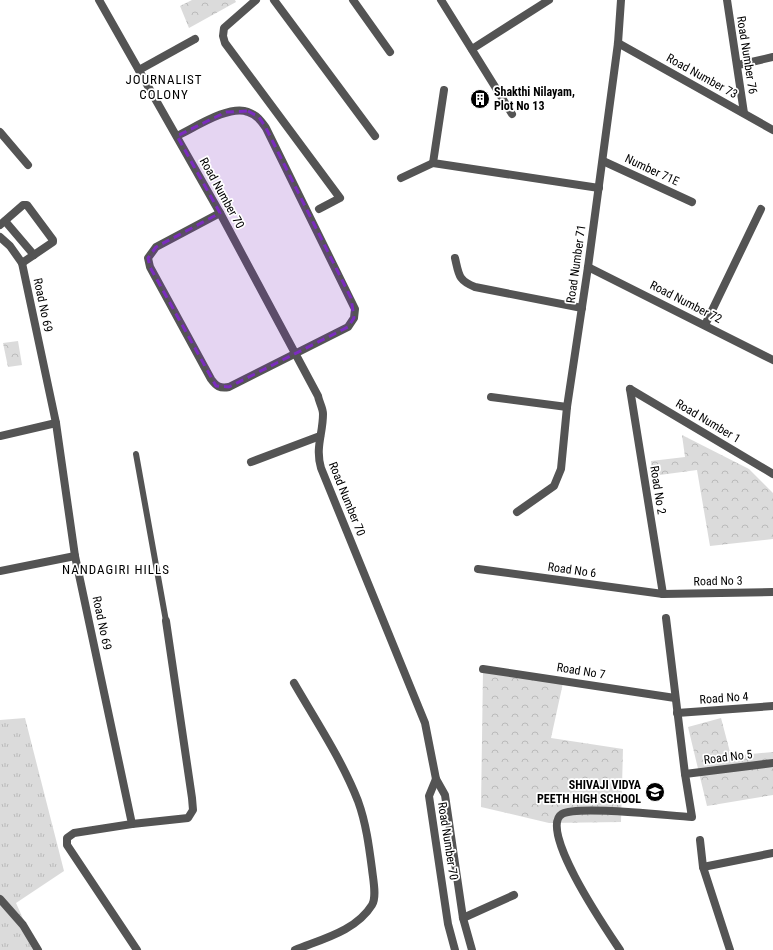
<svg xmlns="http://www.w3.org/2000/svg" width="773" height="950" viewBox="0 0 773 950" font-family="'Roboto Condensed',sans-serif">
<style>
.grass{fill:url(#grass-tufts)}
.forest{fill:url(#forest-crowns)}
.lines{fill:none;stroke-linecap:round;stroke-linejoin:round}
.service{stroke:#545454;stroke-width:6}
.minor{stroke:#545454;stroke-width:8}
.marked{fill:#7b2cbf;fill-opacity:0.2;stroke:#7b2cbf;stroke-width:3;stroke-dasharray:8 5;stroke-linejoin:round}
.labels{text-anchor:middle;stroke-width:3.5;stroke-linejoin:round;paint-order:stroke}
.street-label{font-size:12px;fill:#000;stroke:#fff}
.poi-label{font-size:12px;font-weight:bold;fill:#000;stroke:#fff;text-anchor:start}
.neighbourhood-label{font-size:13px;letter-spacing:1px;fill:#000;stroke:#fff}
</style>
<defs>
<pattern id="grass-tufts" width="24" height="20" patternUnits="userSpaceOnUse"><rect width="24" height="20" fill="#dbdbdb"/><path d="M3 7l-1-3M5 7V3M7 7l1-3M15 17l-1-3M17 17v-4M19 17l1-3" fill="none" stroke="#bababa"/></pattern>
<pattern id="forest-crowns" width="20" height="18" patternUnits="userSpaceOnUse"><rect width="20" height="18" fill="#dbdbdb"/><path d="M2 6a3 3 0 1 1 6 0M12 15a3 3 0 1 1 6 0" fill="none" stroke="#bababa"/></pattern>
</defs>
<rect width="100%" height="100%" fill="#fff"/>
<polygon class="grass" points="25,718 64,871 16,903 37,950 0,950 0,720"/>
<g class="forest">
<polygon points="192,0 235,0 236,2 189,28 180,6"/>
<polygon points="18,341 22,365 8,367 3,343"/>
<polygon points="682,435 749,469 773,493 773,539 710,546 697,470 652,476 651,461 685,457"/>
<polygon points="483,671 563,683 551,738 623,749 621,822 549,823 481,807"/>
<polygon points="721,718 731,756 773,752 773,795 707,806 688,727"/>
</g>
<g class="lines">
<polyline class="service" points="136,454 166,621"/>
<g class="minor">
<path d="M 99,0 L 220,213 L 318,396 C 319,402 323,408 323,414 C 323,434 315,447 321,468 L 425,723 L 436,779 L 429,796 L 448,924 L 455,950"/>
<polyline points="256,0 224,28 223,36 225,43 340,198 319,209"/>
<polyline points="274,0 375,136"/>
<polyline points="353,0 390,52"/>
<polyline points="441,0 512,114"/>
<polyline points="727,0 744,113"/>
<polyline points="618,43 773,130"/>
<polyline points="472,49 549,0"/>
<polyline points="738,65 773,57"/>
<polyline points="139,70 195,39"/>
<polyline points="444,90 433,163 599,188"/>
<polyline points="0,132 28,165"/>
<path d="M 177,136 C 194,128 230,104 248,112 C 257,115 261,121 266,128 L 355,309 L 354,318 L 348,327 L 229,387 C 220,389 216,386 211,379 L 150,267 L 148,258 L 156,247 L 220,213"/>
<polyline points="603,161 692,202"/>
<polyline points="401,178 433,163"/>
<polyline points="5,221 34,255"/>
<polyline points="0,225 23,205 27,205 53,240 53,242 22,263"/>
<polyline points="0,237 10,246 22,263 56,423 75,556 132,824 74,833 67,838 67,845 137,950"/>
<path d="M 455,258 C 459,275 458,280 475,287 L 582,308"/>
<polyline points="588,267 773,360"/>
<polyline points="705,325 761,209"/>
<polyline points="630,389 663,594"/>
<polyline points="630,389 773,474"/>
<polyline points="491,397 567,407"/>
<polyline points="0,436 56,423"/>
<polyline points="251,462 320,436"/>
<polyline points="517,512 554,486 561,469 567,407 588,267 618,43 621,0"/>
<polyline points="478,569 663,594 773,592"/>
<polyline points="0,571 75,556"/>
<polyline points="483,669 675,698"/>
<path d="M 294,683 C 316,721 342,760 358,801 C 366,823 369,846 372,869 C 373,879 377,897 372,905 C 356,931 322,939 295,950"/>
<polyline points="677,713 773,706"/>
<polyline points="685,774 773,763"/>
<polyline points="436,779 445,795 463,918 472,950"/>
<polyline points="132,824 188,818 193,810 192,798 166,621"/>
<polyline points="700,840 703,867 730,950"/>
<polyline points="703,867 773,853"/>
<polyline points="0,899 23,925 38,950"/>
<polyline points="463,918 514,895"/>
<path d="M 620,950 C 608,932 537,829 562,814 C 578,805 670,816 692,817 L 685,774 L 666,618"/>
</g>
</g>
<path class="marked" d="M 248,111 L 259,117 L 266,128 L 351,298 L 354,318 L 348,327 L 229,387 L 216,386 L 150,267 L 148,258 L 156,247 L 220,213 L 177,136 L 226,112 Z"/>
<defs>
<symbol id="building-disc" viewBox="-11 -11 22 22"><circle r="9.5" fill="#000" stroke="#fff"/><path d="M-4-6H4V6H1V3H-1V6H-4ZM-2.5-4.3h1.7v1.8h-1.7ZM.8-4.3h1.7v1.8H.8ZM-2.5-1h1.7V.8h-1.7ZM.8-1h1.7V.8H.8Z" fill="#fff"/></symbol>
<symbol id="university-disc" viewBox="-11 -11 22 22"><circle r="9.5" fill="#000" stroke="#fff"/><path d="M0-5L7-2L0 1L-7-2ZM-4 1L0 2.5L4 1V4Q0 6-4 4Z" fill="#fff"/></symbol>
</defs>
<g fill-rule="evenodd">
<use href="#building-disc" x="469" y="88" width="22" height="22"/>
<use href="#university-disc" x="644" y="781" width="22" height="22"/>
</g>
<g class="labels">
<g class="street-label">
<text transform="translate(747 55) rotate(81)" y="4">Road Number 76</text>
<text transform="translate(702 76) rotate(29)" y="4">Road Number 73</text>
<text transform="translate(652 170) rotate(25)" y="4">Number 71E</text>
<text transform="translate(222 193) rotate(61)" y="4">Road Number 70</text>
<text transform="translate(576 264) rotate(-82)" y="4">Road Number 71</text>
<text transform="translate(686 302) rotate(27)" y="4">Road Number 72</text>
<text transform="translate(43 305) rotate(78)" y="4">Road No 69</text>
<text transform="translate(708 421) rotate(31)" y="4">Road Number 1</text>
<text transform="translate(658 490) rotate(81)" y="4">Road No 2</text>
<text transform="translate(347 499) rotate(68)" y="4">Road Number 70</text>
<text transform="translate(572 570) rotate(8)" y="4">Road No 6</text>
<text transform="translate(718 581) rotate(-1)" y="4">Road No 3</text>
<text transform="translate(102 623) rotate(78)" y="4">Road No 69</text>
<text transform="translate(581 671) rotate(9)" y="4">Road No 7</text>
<text transform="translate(724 698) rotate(-4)" y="4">Road No 4</text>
<text transform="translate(728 757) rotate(-7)" y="4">Road No 5</text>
<text transform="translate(448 841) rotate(81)" y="4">Road Number 70</text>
</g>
<g class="poi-label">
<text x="494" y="96">Shakthi Nilayam,<tspan x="494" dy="14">Plot No 13</tspan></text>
<text x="641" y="789" text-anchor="end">SHIVAJI VIDYA<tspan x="641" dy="14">PEETH HIGH SCHOOL</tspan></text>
</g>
<g class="neighbourhood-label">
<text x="164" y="84">JOURNALIST<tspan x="164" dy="15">COLONY</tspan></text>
<text x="116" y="574">NANDAGIRI HILLS</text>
</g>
</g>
</svg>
